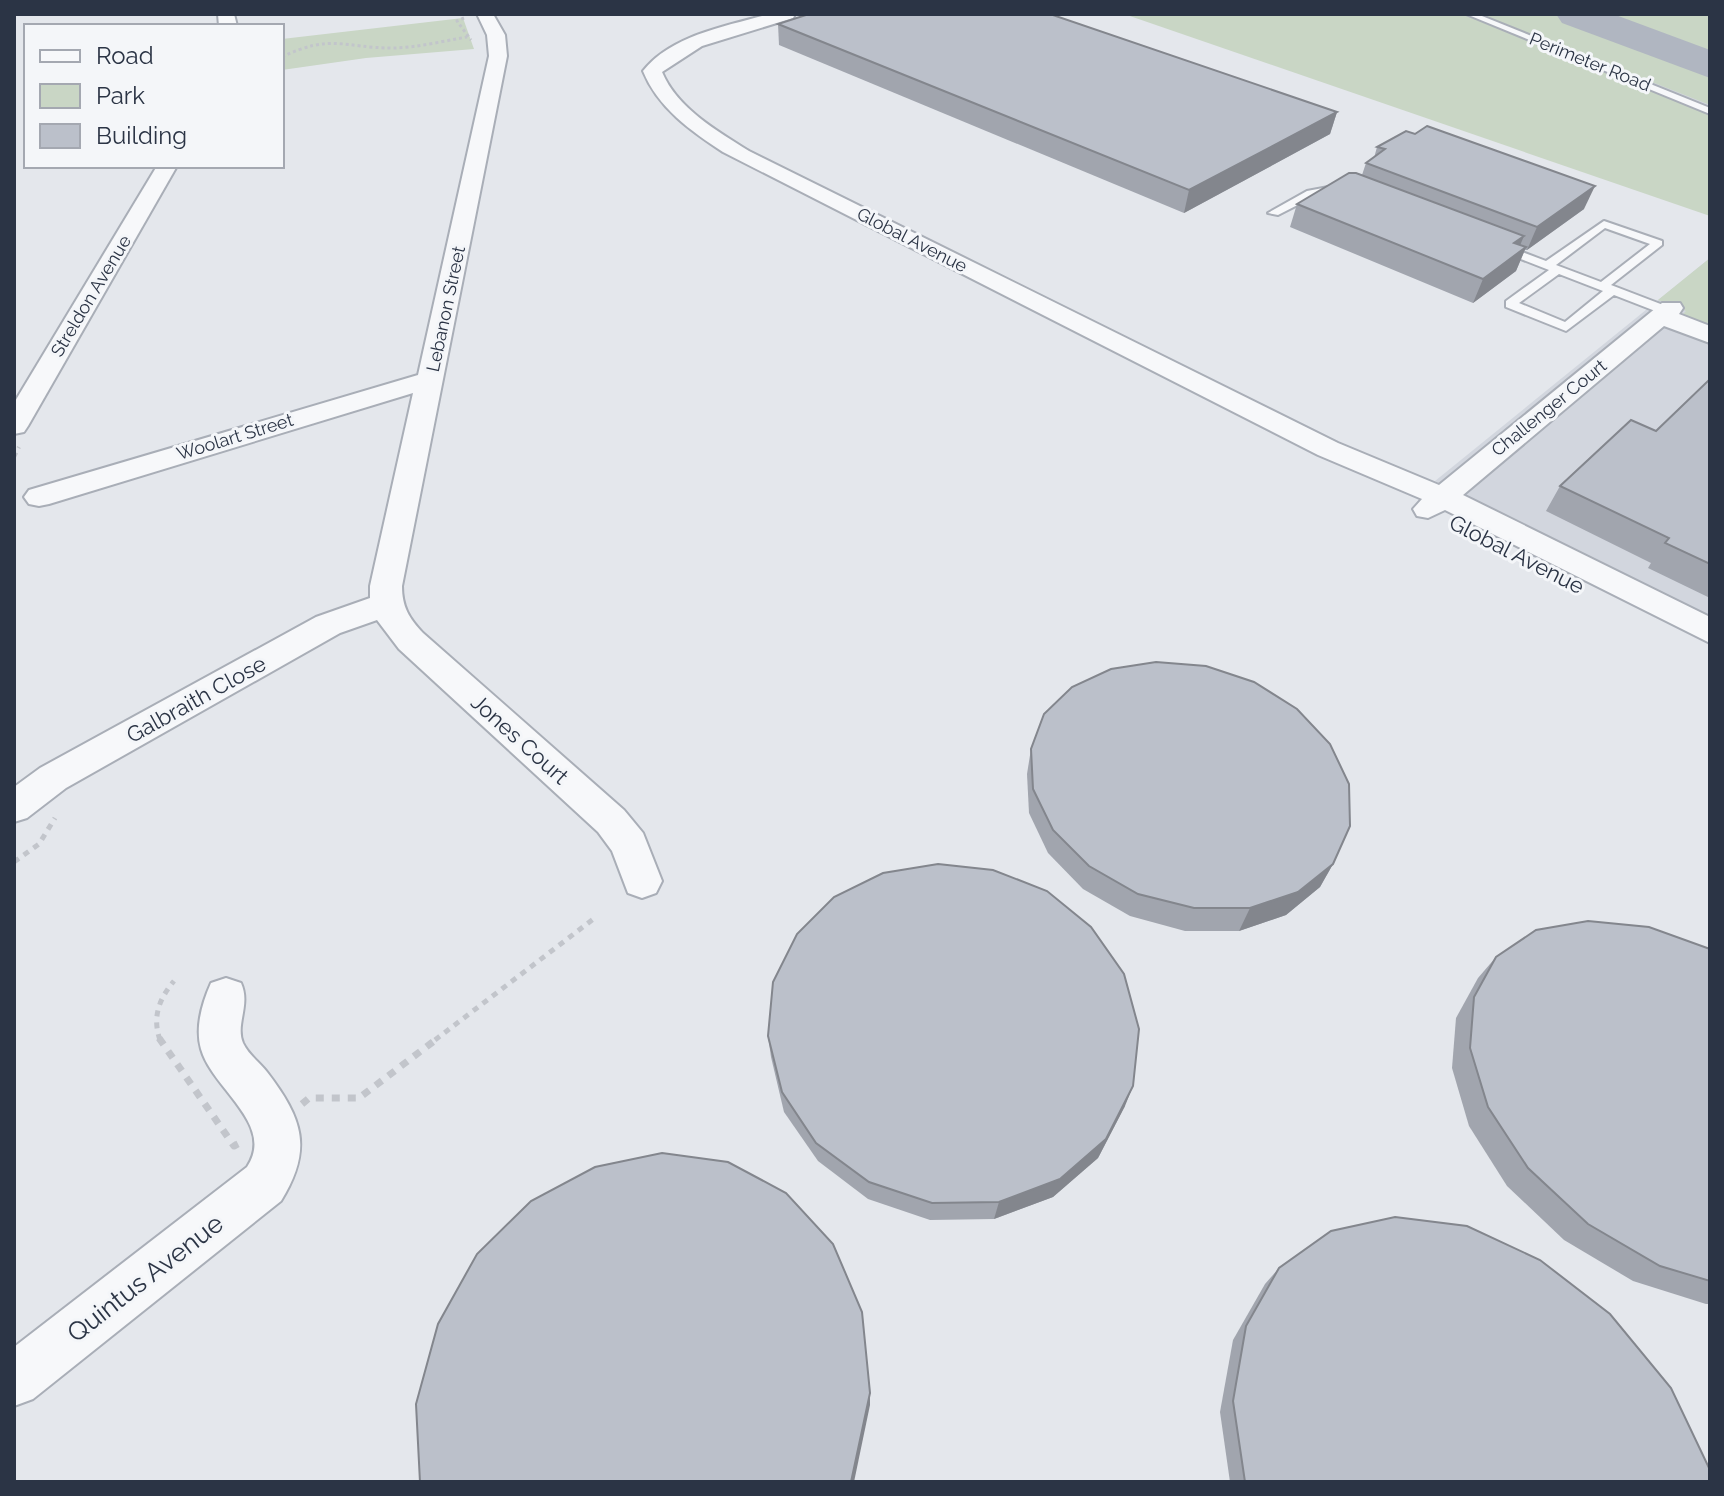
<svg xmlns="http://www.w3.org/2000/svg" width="1724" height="1496" viewBox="0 0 1724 1496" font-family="Raleway,sans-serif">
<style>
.built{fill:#d2d6de}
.green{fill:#c9d6c5}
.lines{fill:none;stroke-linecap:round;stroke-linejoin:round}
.taxiway{fill:#b0b6c1;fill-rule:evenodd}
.service-casing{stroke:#a9aeb7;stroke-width:4}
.minor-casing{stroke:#a9aeb7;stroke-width:4}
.path-far3{stroke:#c2c5cb;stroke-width:3;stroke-dasharray:3 3;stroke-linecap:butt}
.path-far2{stroke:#c2c5cb;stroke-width:4;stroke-dasharray:5 5;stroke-linecap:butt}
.path-far1{stroke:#c2c5cb;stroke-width:5;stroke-dasharray:6 6;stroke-linecap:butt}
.path{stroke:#c2c5cb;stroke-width:7;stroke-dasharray:8 8;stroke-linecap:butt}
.service{fill:#f7f8fa;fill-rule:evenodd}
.minor{fill:#f7f8fa;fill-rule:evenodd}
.wall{fill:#a1a5ae}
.shaded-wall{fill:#83868d}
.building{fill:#bbc0ca;stroke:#83868d;stroke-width:2}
.labels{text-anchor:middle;stroke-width:6;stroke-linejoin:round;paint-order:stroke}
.far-street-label{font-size:18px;fill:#2b3445;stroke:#f4f6f9}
.street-label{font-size:22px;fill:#2b3445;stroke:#f4f6f9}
.near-street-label{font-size:26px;fill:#2b3445;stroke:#f4f6f9}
</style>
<rect width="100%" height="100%" fill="#e4e7ec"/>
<g class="built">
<polygon points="1454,14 1710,14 1710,118"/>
<polygon points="1710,258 1710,619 1435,481"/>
</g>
<g class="green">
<polygon points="1124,14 1462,14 1710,113 1710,216"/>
<polygon points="1480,14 1557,14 1710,73 1710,105"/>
<polygon points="1604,14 1710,14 1710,53"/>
<polygon points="463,18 474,49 366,58 282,70 282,39"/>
<polygon points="1710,258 1710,330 1679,318 1686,311 1658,300"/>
</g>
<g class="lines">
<polygon class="taxiway" points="1556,14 1613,14 1710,50 1710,78 1562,23"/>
<defs>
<g id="service">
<polygon points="1466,14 1477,14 1710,108 1710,114"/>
<polygon points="1339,185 1356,190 1351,193 1321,193 1278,215 1268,213 1307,191"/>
<path d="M 1604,221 L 1662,241 L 1662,245 L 1611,285 L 1671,308 L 1671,314 L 1663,314 L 1614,295 L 1566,331 L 1506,307 L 1506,301 L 1549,270 L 1498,250 L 1498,246 L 1506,246 L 1546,261 ZM 1605,228 L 1650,244 L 1601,282 L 1556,265 ZM 1559,274 L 1603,291 L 1565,322 L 1519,303 Z"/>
</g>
<g id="minor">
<polygon points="218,14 234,14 237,26 219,26"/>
<path d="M 477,14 L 493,14 L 505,35 L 507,56 L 402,586 C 402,607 409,618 423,633 L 624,810 L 643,833 L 662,881 L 656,893 L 642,898 L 628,893 L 612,851 L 598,832 L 399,649 L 377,620 L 340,633 L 66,788 L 27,818 L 14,822 L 14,787 L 40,768 L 316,617 L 370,598 L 370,586 L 413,393 L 49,504 L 39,506 L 29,504 L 24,497 L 29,490 L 418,375 L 489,56 L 487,35 Z"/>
<path d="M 769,14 L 795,14 L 793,18 L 702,46 L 662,72 C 677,108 717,131 749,151 L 1338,443 L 1439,485 L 1662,303 L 1680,303 L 1683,308 L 1679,314 L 1710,326 L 1710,343 L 1664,326 L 1463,495 L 1710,617 L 1710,643 L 1445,510 L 1428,518 L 1417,516 L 1413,509 L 1422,499 L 1318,455 L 723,152 C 691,131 658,108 643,71 C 671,35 727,26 769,14 Z"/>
<polygon points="157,166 177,166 28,426 24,432 14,434 14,403"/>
<path d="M 226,978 L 241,983 C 251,1005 235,1024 243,1043 C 248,1054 260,1063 267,1072 C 303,1119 313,1149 281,1201 L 33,1399 L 14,1406 L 14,1347 L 247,1167 C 276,1124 212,1089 201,1049 C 195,1028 202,1003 211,983 Z"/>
</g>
</defs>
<use href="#service" class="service-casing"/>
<use href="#minor" class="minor-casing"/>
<g class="path-far3">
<polyline points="464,18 457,21 471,40"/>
<path d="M 282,57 C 332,33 343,48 392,48 C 416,48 443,41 467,37"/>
</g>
<polyline class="path-far2" points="14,457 19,447"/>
<g class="path-far1">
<polyline points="14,862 39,844 55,818"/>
<path d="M 160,1040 C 152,1017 159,999 174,981"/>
<polyline points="435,1040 596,917"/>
</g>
<g class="path">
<polyline points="159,1038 234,1146 240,1143"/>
<polyline points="302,1104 309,1098 359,1098 438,1038"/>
</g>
<use href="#service" class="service"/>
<use href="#minor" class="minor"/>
</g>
<g class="wall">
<polygon points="778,24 1337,112 1330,134 1184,213 779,45"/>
<polygon points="1377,147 1584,209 1527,250 1525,250 1516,271 1473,303 1290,227 1297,204 1362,175 1366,163 1374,158"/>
<polygon points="1710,379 1710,598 1648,568 1651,563 1546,511 1560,486 1656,431"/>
<polygon points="1031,749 1333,864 1320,887 1286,915 1239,931 1185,931 1130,916 1083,889 1048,853 1029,813 1027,774"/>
<polygon points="1710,949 1710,1304 1706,1304 1633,1281 1564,1240 1507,1186 1469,1126 1452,1068 1456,1018 1478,978 1496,957"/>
<polygon points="768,1036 1125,1106 1098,1158 1053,1197 994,1219 930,1220 868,1199 818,1161 784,1112 771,1057"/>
<polygon points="1279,1268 1710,1482 1230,1482 1220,1412 1233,1340 1265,1284"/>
</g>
<g class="shaded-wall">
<polygon points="1337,112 1330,134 1184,213 1189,190"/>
<polygon points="1595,186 1584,209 1527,250 1537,227"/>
<polygon points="1524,236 1516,255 1526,247 1516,271 1473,303 1483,279 1514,243"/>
<polygon points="1333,864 1320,887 1286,915 1239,931 1250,908"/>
<polygon points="1133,1086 1125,1106 1098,1158 1053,1197 994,1219 999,1202"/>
<polygon points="870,1393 870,1405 854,1482 851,1482"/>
</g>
<g class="building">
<polygon points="809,14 1050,14 1337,112 1189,190 778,24"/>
<polygon points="1427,126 1595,186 1537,227 1366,163 1385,149 1377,147 1406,131 1415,134"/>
<polygon points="1349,173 1356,173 1524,236 1514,243 1526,247 1483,279 1297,204"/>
<polygon points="1710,379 1710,564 1665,543 1669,538 1560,486 1631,420 1656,431"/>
<polygon points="1156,662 1206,666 1254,682 1297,709 1330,744 1349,784 1350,826 1333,864 1298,892 1250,908 1194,908 1138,894 1089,866 1053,830 1033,789 1031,749 1044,714 1072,687 1111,669"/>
<polygon points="938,864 993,870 1047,891 1091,927 1124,974 1139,1029 1133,1086 1106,1139 1060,1179 999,1202 932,1203 869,1182 816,1143 782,1092 768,1036 773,982 797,934 834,897 883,873"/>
<polygon points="1588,921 1649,927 1710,949 1710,1281 1660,1266 1588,1224 1528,1168 1488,1107 1470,1048 1474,997 1496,957 1536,930"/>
<polygon points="662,1153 728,1162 786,1193 833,1244 862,1312 870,1393 851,1482 420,1482 416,1404 438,1324 477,1254 531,1201 595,1167"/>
<polygon points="1395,1217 1467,1226 1540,1260 1610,1314 1671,1388 1710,1470 1710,1482 1245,1482 1233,1401 1246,1326 1279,1268 1331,1231"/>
</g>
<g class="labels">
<g class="far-street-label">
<text transform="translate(1590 62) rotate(22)" y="6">Perimeter Road</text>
<text transform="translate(912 240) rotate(27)" y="6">Global Avenue</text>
<text transform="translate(91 296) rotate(-59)" y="6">Streldon Avenue</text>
<text transform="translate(446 309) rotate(-78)" y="6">Lebanon Street</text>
<text transform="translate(1549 408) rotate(-39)" y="6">Challenger Court</text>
<text transform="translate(235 437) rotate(-17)" y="6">Woolart Street</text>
</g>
<g class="street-label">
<text transform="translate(1517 554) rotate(27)" y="8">Global Avenue</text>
<text transform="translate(196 699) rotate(-29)" y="8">Galbraith Close</text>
<text transform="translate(520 739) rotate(42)" y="8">Jones Court</text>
</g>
<g class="near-street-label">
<text transform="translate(145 1278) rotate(-38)" y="9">Quintus Avenue</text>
</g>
</g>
<rect width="1724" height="1496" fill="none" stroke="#2b3445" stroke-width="32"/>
<rect x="24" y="24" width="260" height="144" fill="#f4f6f9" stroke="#a4a8b1" stroke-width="2"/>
<rect x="40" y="50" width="40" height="12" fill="#f7f8fa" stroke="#a4a8b1" stroke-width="2"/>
<text x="96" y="64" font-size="24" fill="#2b3445">Road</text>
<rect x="40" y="84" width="40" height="24" fill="#c9d6c5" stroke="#a4a8b1" stroke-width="2"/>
<text x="96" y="104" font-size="24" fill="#2b3445">Park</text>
<rect x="40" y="124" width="40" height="24" fill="#bbc0ca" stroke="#a4a8b1" stroke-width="2"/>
<text x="96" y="144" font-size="24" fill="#2b3445">Building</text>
</svg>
